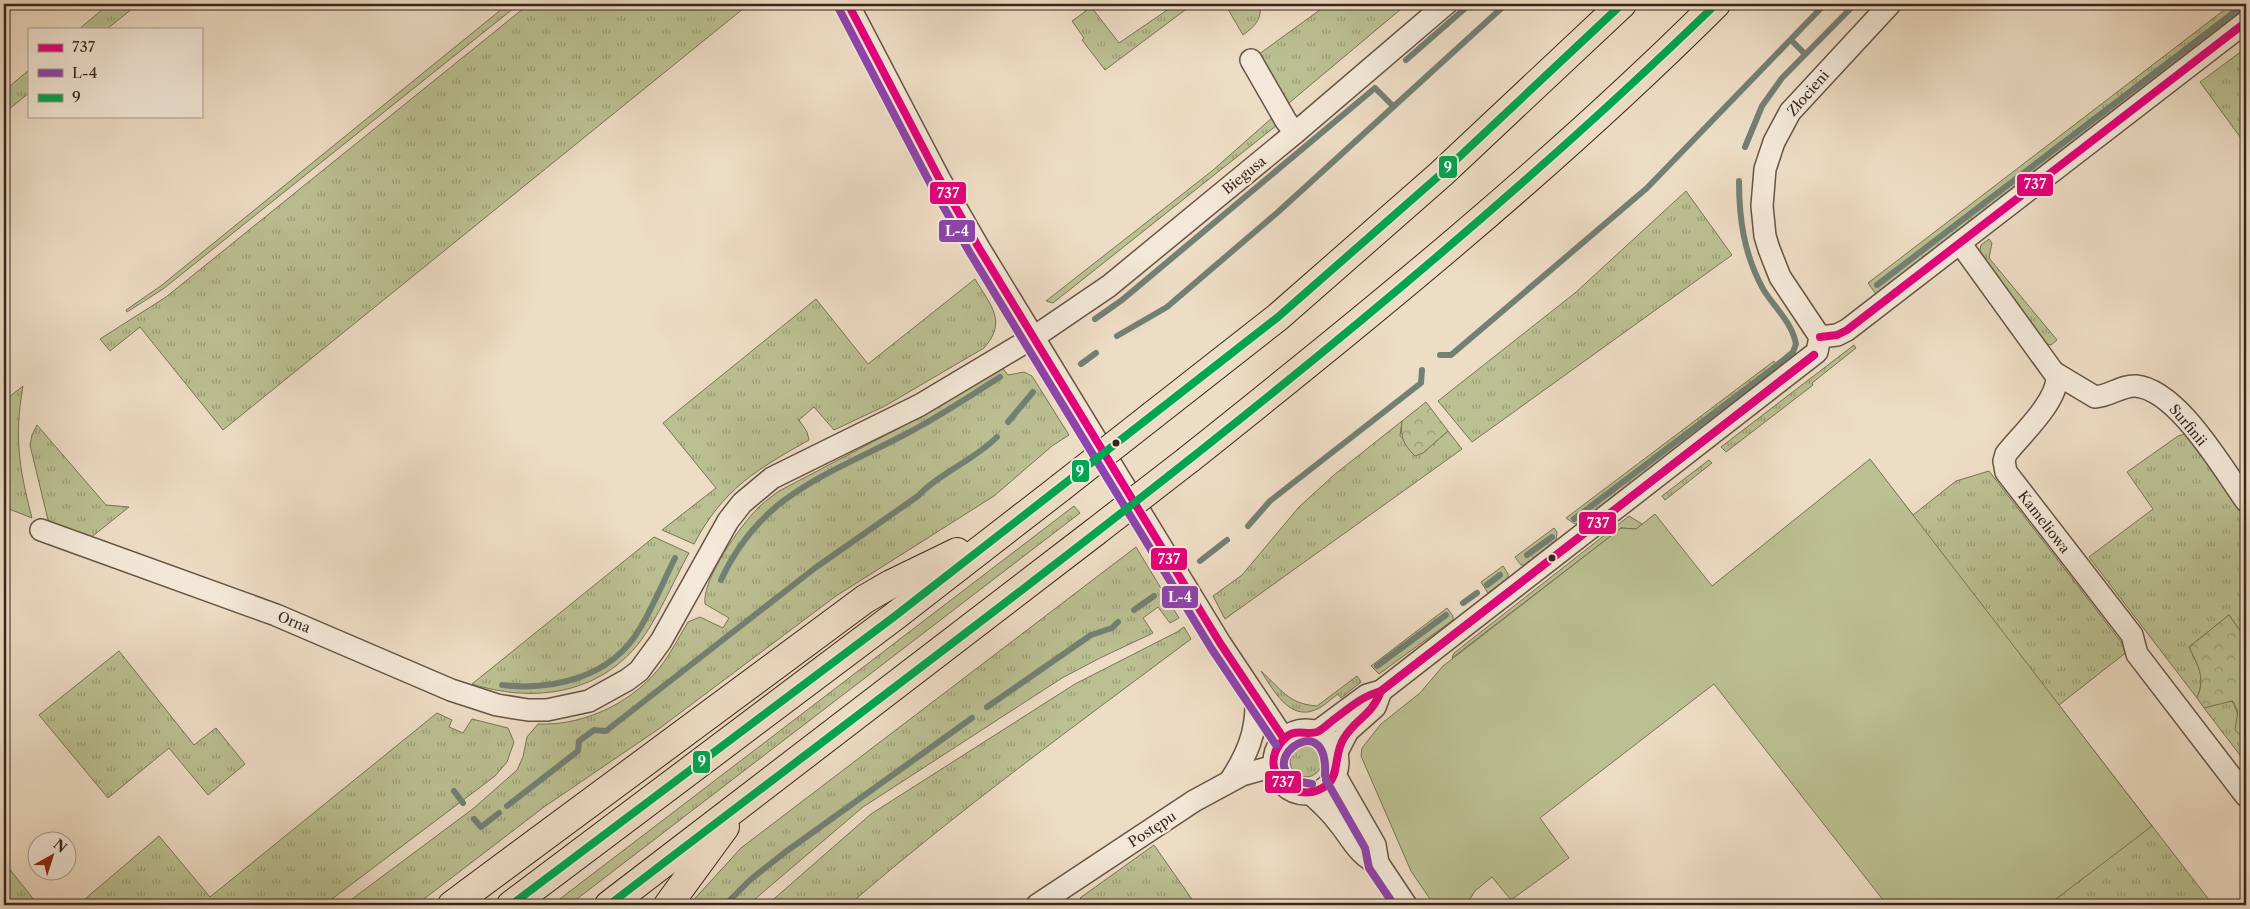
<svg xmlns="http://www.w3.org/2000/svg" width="2250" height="909" viewBox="0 0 2250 909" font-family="'Libre Caslon Text',serif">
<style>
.grass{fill:url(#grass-tufts);stroke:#7a7357}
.forest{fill:url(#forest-crowns);stroke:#7a7357}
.garden{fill:#bbc092;stroke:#7a7357}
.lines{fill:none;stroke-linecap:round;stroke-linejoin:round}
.stream{stroke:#738075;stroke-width:6}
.minor-casing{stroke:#665446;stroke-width:24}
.highway-casing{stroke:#38261c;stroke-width:30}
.minor{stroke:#f4e9d9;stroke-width:21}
.highway{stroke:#eeddc5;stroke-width:28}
.highway-bridge-casing{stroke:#38261c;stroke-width:30;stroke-linecap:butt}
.highway-bridge{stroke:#eeddc5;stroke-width:28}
.bus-1-casing{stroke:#f4e9d9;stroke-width:11}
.bus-2-casing{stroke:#f4e9d9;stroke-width:11}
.bus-3-casing{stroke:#f4e9d9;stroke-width:11}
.bus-1{stroke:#e5007d;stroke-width:8}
.bus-2{stroke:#8e44ad;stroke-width:8}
.bus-3{stroke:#00a651;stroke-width:8}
.bus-dot{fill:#38261c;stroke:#f4e9d9;stroke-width:2}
.labels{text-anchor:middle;stroke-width:5;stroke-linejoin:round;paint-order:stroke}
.street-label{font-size:14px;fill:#38261c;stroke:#f4e9d9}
.line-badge{stroke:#f4e9d9;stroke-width:2}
.badge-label{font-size:14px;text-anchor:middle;font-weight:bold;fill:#fff}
</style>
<defs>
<pattern id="grass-tufts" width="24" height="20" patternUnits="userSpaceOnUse" patternTransform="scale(1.25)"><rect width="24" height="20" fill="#bbc092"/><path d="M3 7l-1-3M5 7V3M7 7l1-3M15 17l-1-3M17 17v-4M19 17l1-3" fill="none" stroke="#999c76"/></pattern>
<pattern id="forest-crowns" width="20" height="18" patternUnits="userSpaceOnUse" patternTransform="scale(1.25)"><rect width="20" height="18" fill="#bbc092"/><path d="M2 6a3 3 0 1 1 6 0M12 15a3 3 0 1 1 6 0" fill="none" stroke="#999c76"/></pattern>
</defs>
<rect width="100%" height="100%" fill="#eeddc5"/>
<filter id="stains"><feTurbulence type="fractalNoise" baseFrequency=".004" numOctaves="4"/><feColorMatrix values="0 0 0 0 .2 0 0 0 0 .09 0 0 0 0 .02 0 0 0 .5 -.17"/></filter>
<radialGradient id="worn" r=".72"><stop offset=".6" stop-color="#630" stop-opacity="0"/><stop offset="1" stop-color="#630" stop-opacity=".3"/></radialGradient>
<g class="grass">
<polygon points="109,4 138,4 107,29 79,29"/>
<polygon points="508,4 519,4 163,289 127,312 126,310 162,285"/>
<polygon points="529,4 749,4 223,430 140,327 110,351 100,339 166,297"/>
<polygon points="1081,4 1089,4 1119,43 1176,4 1193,4 1105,70 1082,40 1084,38 1072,21 1086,11"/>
<path d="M 1225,4 L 1260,4 C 1262,20 1255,26 1243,35 Z"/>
<polygon points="1328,4 1407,4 1283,108 1255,57"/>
<polygon points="2232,4 2246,4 2246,8 1876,294 1868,283"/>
<polygon points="2246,48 2246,145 2200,82"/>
<polygon points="29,70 29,93 4,113 4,91"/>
<polygon points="1273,117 1277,125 1053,303 1046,301 1212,171"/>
<polygon points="1686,191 1732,255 1472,442 1438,401 1575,293"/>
<polygon points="1989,239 1992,243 1989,258 2057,340 2051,345 2043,343 1979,254 1981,245"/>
<path d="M 975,279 C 990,305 1008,321 984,348 L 885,406 L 834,430 L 814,407 L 799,420 L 807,432 L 809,440 C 756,470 723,489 694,544 L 662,530 L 716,488 L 663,423 L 816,299 L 868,364 Z"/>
<polygon points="1854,345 1856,348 1812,383 1813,385 1726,452 1721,447"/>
<polygon points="1774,361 1779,369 1582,521 1575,524 1566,518"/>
<path d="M 1001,366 L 1008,375 L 1024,372 L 1032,376 L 1069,435 L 1052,446 L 994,496 L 836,596 L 660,728 L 544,807 L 416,905 L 344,905 L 474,808 L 517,770 L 523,757 L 527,737 L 538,724 C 586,726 636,701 664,662 C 673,649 680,635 688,622 L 700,617 L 723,628 L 729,618 L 705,604 C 702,579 740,526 758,508 C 764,502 772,496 779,491 L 926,414 Z"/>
<path d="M 23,386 C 14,437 19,468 32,518 L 4,507 L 4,401 Z"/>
<polygon points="1402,421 1400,436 1423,453 1448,431 1462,449 1225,619 1213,596 1242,575 1299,507 1334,475"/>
<polygon points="37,425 106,505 129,507 89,539 49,524 30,445 32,435"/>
<path d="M 2188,433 L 2246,513 L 2246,639 L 2229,615 L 2189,647 C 2198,666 2206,677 2197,698 L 2089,557 L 2153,509 L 2127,472 L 2178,436 Z"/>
<polygon points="1709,460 1712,463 1665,500 1662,496"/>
<polygon points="1989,471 2128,651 2059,705 2213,905 1887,905 1881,474 1913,515 1956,481"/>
<polygon points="1074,506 1080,513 569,905 552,905"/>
<polygon points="1629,516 1642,524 1636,529 1621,528 1452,658 1454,653"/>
<polygon points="1554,528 1557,532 1556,540 1525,565 1521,565 1515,557"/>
<path d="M 654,537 L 689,553 C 673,582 655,625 634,649 C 592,696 529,702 472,684 Z"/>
<polygon points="1136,547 1179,618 1170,623 1158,607 1143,618 1153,633 1100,658 1062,678 863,807 748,905 689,905 741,848"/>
<polygon points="1503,566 1508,574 1508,578 1488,593 1481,582"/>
<polygon points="1447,608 1453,616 1453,620 1379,674 1371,666"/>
<path d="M 1184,627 L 1191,639 C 1076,725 960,809 851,903 L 852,905 L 767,905 L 871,814 L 1075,684 L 1177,632 Z"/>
<polygon points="119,651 194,745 216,728 245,764 208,795 169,748 108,798 39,715"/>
<path d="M 1261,671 C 1281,689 1288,704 1317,706 L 1357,676 L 1361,682 L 1341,698 L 1338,694 C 1331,699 1323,707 1315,710 C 1289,721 1272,688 1261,671 Z"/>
<path d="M 2226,701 L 2232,701 C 2239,712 2239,725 2242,738 L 2246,740 L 2246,763 L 2204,708 Z"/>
<polygon points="437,713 452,720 449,727 463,733 472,719 508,728 514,742 507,762 495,776 324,905 78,905 159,836 210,897"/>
<circle cx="1306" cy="761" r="16"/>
<polygon points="1154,845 1196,905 1085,905 1080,898"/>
<polygon points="4,862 38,905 11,905 4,897"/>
</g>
<g class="forest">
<path d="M 1426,402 L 1448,431 L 1423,453 L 1415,456 C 1403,444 1400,437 1402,421 Z"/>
<path d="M 2229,615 L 2246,639 L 2246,740 L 2235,730 L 2238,711 L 2232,701 L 2204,708 L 2197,698 C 2206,677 2198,666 2189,647 Z"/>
</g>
<polygon class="garden" points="1870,459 2152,826 2048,905 1887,905 1714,684 1540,818 1569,858 1511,900 1492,877 1475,891 1466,905 1434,905 1411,871 1361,756 1362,748 1381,724 1420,693 1443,666 1621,528 1636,529 1655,514 1712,586"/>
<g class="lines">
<g class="stream">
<polyline points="1791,40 1805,54"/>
<polyline points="1406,60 1470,4"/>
<polyline points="1745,147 1762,106 1782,78 1854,5"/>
<polyline points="1877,285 2245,4"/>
<polyline points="1095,319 1122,300 1375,88 1393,106"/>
<polyline points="1117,336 1167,307 1278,212 1506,4"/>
<polyline points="1440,355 1451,355 1647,188 1825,4"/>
<polyline points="1081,364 1096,353"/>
<polyline points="1008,422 1033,392"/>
<path d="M 1574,519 L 1771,370 L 1793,352 L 1796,344 C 1792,322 1774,307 1763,289 C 1744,254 1739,219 1739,181"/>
<polyline points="1248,526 1270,501 1421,383 1422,370"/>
<polyline points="1527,555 1552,537"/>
<polyline points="1200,561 1227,540"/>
<path d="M 721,580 C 760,495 825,476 902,436 C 936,419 968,397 1000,377"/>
<polyline points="1487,585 1500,575"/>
<polyline points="1463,603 1477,593"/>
<polyline points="1134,610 1154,596"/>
<polyline points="1377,666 1446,615"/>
<path d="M 502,685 C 553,691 611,677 639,630 C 653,607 663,582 675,558"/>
<polyline points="987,707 1091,635 1112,628 1118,622"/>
<polyline points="454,791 463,803"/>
<path d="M 507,806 L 578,751 L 579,741 L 594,730 L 606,731 L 815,568 L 918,496 C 941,472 973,461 997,437"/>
<polyline points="474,819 481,827 499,813"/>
<polyline points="725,905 750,880 784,853 972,718"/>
</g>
<defs>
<g id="minor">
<polyline points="848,4 940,180 979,248 1220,643 1284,739"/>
<polyline points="1251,60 1286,121 1295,133"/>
<path d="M 1960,243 L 2057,377 C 2057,402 2021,435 2006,454 L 2004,461 L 2006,472 L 2132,635 L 2137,654 L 2246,796"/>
<polyline points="1820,337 1837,335 1847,330 2246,22"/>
<path d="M 2055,373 L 2095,397 C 2110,396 2122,385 2136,386 C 2178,390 2223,469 2246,501"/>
<polyline points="41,530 276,615 451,690 497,705 528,710 547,710 589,701 627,680 639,671 661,641 728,521 742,503 772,478 920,405 1034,337 1109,286 1295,133 1446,4"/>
<circle cx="1306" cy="762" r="32"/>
<polyline points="1317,732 1367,695 1381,691 1817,352 1820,337 1780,277 1769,249 1765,236 1762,206 1765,169 1774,142 1790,112 1890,4"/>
<polyline points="1336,754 1348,731 1375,707 1381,691"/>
<polyline points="1335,775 1375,845 1378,863 1406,905"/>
<path d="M 1230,781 C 1247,755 1257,732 1256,700"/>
<path d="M 1311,794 C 1321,803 1330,811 1338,822 C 1351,837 1359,857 1378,863"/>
<polyline points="1037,905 1194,801 1242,775 1274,766"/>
</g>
<g id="highway">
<polyline points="1153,415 1278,317 1441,174 1622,4"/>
<path d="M 1188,460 C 1370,315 1551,168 1716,4"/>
<polyline points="452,905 865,599 891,584 957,552"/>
<polyline points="511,905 895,616 1060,488"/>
<polyline points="609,905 1095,532"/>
<polyline points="668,905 725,827"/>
</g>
</defs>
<use href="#minor" class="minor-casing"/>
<use href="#highway" class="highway-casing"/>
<use href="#minor" class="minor"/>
<use href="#highway" class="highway"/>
<defs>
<g id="highway-bridge">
<polyline points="1060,488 1153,415"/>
<polyline points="1095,532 1188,460"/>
</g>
</defs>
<use href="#highway-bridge" class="highway-bridge-casing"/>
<use href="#highway-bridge" class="highway-bridge"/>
<defs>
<g id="bus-1">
<polyline points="848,4 940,180 979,248 1220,643 1284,739"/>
<polyline points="1820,337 1837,335 1847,330 2246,22"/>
<path d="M 1381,691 C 1371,717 1357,717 1344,738 C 1334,753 1339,773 1329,783 C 1300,810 1257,774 1280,744 C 1293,725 1304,736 1317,732 C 1322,730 1328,724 1333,720 C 1348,709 1362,696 1381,691 Z"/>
<polyline points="1381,691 1814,355"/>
<polyline points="1381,691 1814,355"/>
</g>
<g id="bus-2">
<polyline points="839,9 931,185 970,253 1211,648 1276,745"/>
<polyline points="1326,780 1365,848 1369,868 1394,905"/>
<path d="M 1312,784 C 1240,773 1329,699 1325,775"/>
</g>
<g id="bus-3">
<polyline points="511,905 895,616 1278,317 1441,174 1622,4"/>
<path d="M 609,905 C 986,615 1374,336 1716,4"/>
</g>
</defs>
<use href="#bus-1" class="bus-1-casing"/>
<use href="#bus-2" class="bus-2-casing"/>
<use href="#bus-3" class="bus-3-casing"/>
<use href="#bus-1" class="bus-1"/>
<use href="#bus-2" class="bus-2"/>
<use href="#bus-3" class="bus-3"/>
</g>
<g class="bus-dot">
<circle cx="1116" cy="443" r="4.5"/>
<circle cx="1552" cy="558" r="4.5"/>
</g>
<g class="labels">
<g class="street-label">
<text transform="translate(1808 93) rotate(-49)" y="5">Złocieni</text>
<text transform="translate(1244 175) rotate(-39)" y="5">Biegusa</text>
<text transform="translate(2188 425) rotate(50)" y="5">Surfinii</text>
<text transform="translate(2044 522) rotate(52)" y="5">Kameliowa</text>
<text transform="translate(294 622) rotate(22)" y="5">Orna</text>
<text transform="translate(1152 829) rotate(-33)" y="5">Postępu</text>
</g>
</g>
<g class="line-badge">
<rect x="1438" y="155" width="20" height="24" rx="5" fill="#00a651"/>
<rect x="2016" y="173" width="38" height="24" rx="5" fill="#e5007d"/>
<rect x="929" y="181" width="38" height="24" rx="5" fill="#e5007d"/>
<rect x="938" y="219" width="38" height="24" rx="5" fill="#8e44ad"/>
<rect x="1071" y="459" width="19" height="24" rx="5" fill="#00a651"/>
<rect x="1578" y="511" width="39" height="24" rx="5" fill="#e5007d"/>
<rect x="1150" y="547" width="38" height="24" rx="5" fill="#e5007d"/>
<rect x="1161" y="585" width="38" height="24" rx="5" fill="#8e44ad"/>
<rect x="692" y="750" width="19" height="24" rx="5" fill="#00a651"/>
<rect x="1264" y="770" width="38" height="24" rx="5" fill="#e5007d"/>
</g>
<g class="badge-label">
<text x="1448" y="172">9</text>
<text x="2035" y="189">737</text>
<text x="948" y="198">737</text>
<text x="957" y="236">L-4</text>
<text x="1080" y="476">9</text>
<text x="1598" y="528">737</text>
<text x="1169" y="564">737</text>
<text x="1180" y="602">L-4</text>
<text x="702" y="766">9</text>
<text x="1283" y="787">737</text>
</g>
<rect width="2250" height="909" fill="none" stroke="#eeddc5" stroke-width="20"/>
<rect x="5" y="5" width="2240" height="899" fill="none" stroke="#38261c" stroke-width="2.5"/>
<rect x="10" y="10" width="2230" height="889" fill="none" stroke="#38261c"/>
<rect x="28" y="28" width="175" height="90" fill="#f4e9d9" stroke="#a99b8d"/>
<rect x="38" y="44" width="25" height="8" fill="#e5007d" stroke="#a99b8d"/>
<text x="72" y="52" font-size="15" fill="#38261c">737</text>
<rect x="38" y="69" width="25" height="8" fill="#8e44ad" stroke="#a99b8d"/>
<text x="72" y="78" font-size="15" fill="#38261c">L-4</text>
<rect x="38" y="94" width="25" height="8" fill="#00a651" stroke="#a99b8d"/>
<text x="72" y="102" font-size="15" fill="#38261c">9</text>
<g transform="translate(52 856) rotate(39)"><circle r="24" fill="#f4e9d9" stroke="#a99b8d"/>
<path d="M0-4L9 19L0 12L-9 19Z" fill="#8f2418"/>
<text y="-8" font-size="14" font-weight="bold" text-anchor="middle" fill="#38261c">N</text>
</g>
<rect width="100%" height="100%" filter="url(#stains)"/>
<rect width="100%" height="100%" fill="url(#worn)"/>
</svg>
